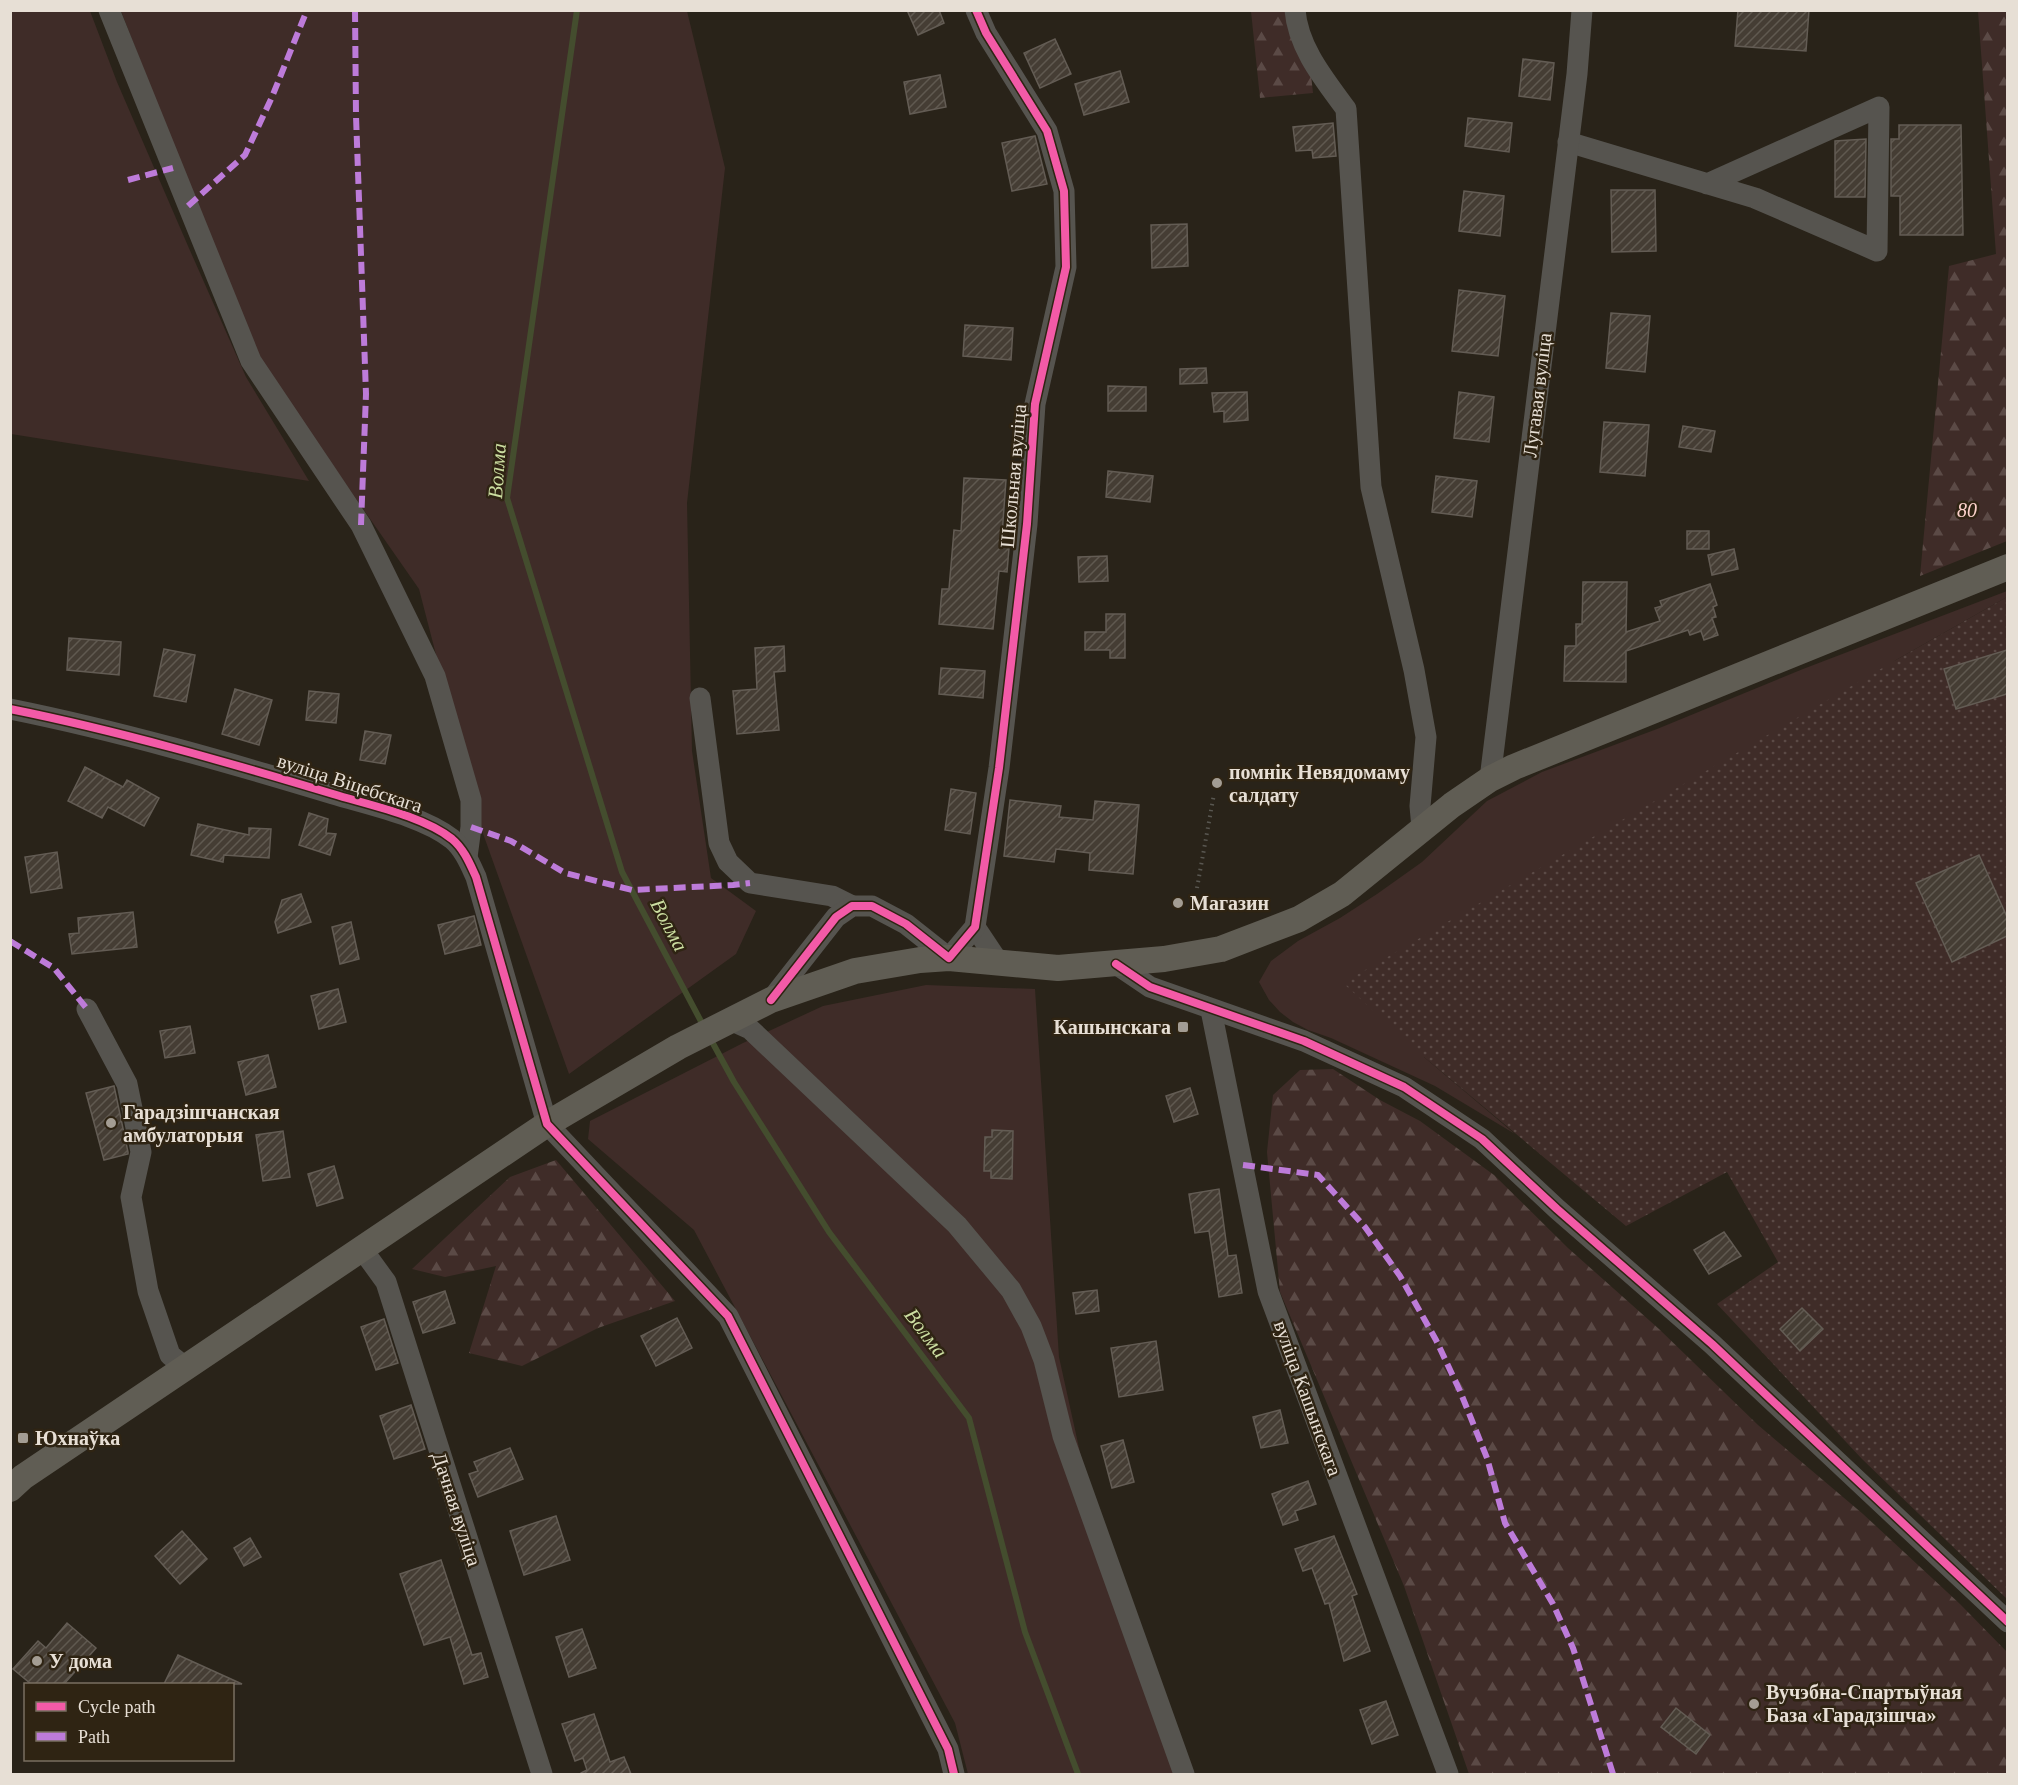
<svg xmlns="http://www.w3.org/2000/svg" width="2018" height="1785" viewBox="0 0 2018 1785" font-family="Georgia,serif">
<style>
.green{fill:#3f2c28}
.forest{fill:url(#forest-firs)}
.park{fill:url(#park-dots)}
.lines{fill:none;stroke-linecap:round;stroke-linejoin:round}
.stream{stroke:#444d2e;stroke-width:6}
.building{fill:url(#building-hatch);stroke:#635c54;stroke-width:1.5}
.path{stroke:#595751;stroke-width:4;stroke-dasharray:1.5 4.5;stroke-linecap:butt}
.minor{stroke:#56544f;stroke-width:21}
.major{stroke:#605d54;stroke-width:26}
.quiet{stroke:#bd7bd9;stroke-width:6;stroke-dasharray:12 6;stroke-linecap:butt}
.cycleway-casing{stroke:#2f2413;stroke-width:11}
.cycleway{stroke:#f35aa7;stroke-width:8}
.poi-dot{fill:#a49d93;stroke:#2f2413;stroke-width:2}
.labels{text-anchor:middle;stroke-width:5;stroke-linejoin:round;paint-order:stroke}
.street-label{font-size:20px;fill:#e7dfd5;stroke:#2f2413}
.park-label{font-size:20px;font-style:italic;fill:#fcd1ca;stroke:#2f2413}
.poi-label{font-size:20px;font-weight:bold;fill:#e7dfd5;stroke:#2f2413;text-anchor:start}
.water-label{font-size:21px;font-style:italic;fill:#cbdda0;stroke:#2f2413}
</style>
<defs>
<pattern id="forest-firs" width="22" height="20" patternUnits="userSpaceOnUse" patternTransform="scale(1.5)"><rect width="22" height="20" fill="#3f2c28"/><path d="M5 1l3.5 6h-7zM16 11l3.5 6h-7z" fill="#5b4a46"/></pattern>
<pattern id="park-dots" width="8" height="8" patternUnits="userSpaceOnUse" patternTransform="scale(1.5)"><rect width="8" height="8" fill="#3f2c28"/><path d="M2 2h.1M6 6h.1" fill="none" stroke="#5b4a46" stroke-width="1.8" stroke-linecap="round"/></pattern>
<pattern id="building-hatch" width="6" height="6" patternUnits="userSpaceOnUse" patternTransform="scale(1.5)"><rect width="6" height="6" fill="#453d34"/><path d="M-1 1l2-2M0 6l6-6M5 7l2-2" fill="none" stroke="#605950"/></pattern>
</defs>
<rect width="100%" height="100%" fill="#292319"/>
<g class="green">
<polygon points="10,11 90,11 117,82 188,246 246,377 309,481 11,434"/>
<polygon points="121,11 687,11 725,168 687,503 692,751 711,878 756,911 736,954 569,1074 481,828 419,589 253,351"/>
<polygon points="2007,591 2007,597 1896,660 1424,1057 1515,1134 1435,1086 1331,1038 1308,1030 1293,1022 1280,1012 1269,1000 1259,982 1271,961 1298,941 1340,918 1377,894 1422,862 1487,801 1542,772 1657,729 1803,669"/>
<polygon points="926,985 1035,989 1059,1357 1098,1534 1175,1774 968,1774 955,1723 694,1230 588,1139 590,1121 743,1043 823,1006"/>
</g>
<g class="forest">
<polygon points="1251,11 1304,11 1313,93 1260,98"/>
<polygon points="1978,11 2007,11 2007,541 1920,576 1949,266 1996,254"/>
<polygon points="1333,1069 1380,1100 1420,1121 1494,1175 1568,1248 1659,1329 1758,1425 1863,1514 1960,1604 2007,1652 2007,1774 1469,1774 1404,1586 1280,1292 1267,1152 1273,1095 1300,1070"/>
<polygon points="556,1160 675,1301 598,1328 522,1366 469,1353 496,1266 445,1277 412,1269 510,1177"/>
</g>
<polygon class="park" points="2007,597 2007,1599 1862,1459 1717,1304 1778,1262 1727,1172 1626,1226 1424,1057 1343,983 1896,660"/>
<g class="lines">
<g class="stream">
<polyline points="577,10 507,498 622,872 704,1027"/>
<polyline points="710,1038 734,1082 829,1232 969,1418 1025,1632 1078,1774"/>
</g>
</g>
<g class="building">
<polygon points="907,10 939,10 944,23 918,35"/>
<polygon points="1738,10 1809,10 1806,51 1735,46"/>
<polygon points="1055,39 1071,74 1040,88 1024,53"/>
<polygon points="1523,59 1554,63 1550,100 1519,96"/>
<polygon points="1120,71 1129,102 1084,115 1075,84"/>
<polygon points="940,75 946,107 910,114 904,82"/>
<polygon points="1468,118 1512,123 1509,152 1465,146"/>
<polygon points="1333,123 1336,156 1313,158 1312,150 1296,151 1293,127"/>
<polygon points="1899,125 1961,125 1963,235 1900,235 1900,196 1891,196 1891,139 1899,139"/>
<polygon points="1035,136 1047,184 1012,191 1002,143"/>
<polygon points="1866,139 1865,197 1835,197 1835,141"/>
<polygon points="1611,190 1655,190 1656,251 1612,252"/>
<polygon points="1464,191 1504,196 1500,236 1459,231"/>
<polygon points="1187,224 1188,266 1152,268 1151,225"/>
<polygon points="1459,290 1505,296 1498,356 1452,351"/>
<polygon points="1611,313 1650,316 1645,372 1606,368"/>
<polygon points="965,325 1013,328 1011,360 963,356"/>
<polygon points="1206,368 1207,383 1180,384 1180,369"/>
<polygon points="1108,386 1146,387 1146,411 1108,411"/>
<polygon points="1247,392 1248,420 1224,422 1224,411 1214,412 1212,393"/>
<polygon points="1459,392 1494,397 1489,442 1454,438"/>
<polygon points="1604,422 1649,425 1645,476 1600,472"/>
<polygon points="1683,426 1715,431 1711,452 1679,447"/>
<polygon points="1108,471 1153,476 1150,502 1106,497"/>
<polygon points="1436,476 1477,481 1472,517 1432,512"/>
<polygon points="964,478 1006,480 1002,535 1010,536 1007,572 999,571 993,629 939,624 942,589 949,589 954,530 961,531"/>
<rect x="1687" y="531" width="22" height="18"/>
<polygon points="1734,549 1738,569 1712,575 1708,555"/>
<polygon points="1107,556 1108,581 1079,582 1078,557"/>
<polygon points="1583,582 1627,582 1626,632 1660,621 1655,608 1662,606 1660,601 1710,584 1717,605 1713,607 1716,617 1712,618 1718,635 1704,640 1701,631 1690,635 1688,630 1626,651 1626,682 1564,681 1565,646 1576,646 1576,624 1582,624"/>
<polygon points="1106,614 1125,614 1125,658 1110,658 1110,650 1085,650 1085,632 1106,632"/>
<polygon points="69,638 121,642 119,675 67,670"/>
<polygon points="784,646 785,671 774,672 779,730 737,734 733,691 757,689 755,648"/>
<polygon points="164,649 195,655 186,702 154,696"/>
<polygon points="2007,650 2007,694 1956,709 1944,669"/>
<polygon points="941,668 985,671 983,698 939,694"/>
<polygon points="235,689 272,700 259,745 222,734"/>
<polygon points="309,691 339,694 336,723 306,720"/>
<polygon points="365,731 391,735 385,764 360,760"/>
<polygon points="85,767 123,787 127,780 159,798 144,826 108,807 102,818 68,801"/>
<polygon points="951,789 976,793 970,834 945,830"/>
<polygon points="1010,800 1061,806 1059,817 1093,820 1095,801 1139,805 1133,874 1089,870 1090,853 1056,849 1054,862 1004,856"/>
<polygon points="309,813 328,819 326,833 336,834 330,855 299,845"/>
<polygon points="198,824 249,835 249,828 271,829 269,858 224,855 223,862 191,855"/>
<polygon points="57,852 62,888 31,893 25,857"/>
<polygon points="1979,855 2007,917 2007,936 1952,962 1916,883"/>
<polygon points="301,894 311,922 278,933 275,922 282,900"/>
<polygon points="133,912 137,947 72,954 69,934 79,933 78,918"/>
<polygon points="474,916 481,945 445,954 438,925"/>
<polygon points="351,922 359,959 340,964 332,927"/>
<polygon points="338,989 346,1022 319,1029 311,996"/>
<polygon points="190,1026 195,1053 165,1058 160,1031"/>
<polygon points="268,1055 276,1087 246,1095 238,1062"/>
<polygon points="114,1086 128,1152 128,1154 104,1160 86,1093"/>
<polygon points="1190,1088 1198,1114 1174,1122 1166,1096"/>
<polygon points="992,1130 1013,1131 1012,1179 991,1178 991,1171 984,1171 985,1137 992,1137"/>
<polygon points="283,1131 290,1177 263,1181 256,1135"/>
<polygon points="334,1166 343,1198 317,1206 308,1174"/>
<polygon points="1219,1189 1228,1256 1236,1255 1242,1293 1219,1297 1209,1231 1195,1233 1189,1194"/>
<polygon points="1724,1232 1741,1256 1709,1274 1694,1250"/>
<polygon points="1097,1290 1099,1311 1076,1314 1073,1293"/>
<polygon points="445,1291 455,1323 423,1333 413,1302"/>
<polygon points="1802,1308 1823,1329 1800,1351 1780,1329"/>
<polygon points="677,1318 692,1348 656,1366 641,1336"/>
<polygon points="384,1319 398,1363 376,1370 361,1327"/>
<polygon points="1156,1341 1163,1390 1119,1397 1111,1348"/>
<polygon points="411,1405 425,1449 394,1459 380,1416"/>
<polygon points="1280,1410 1288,1443 1261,1448 1253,1417"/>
<polygon points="1123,1440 1134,1482 1112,1488 1101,1446"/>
<polygon points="510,1448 523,1479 478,1497 469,1474 478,1471 474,1462"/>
<polygon points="1308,1481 1316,1504 1295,1511 1298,1520 1283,1525 1272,1494"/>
<polygon points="556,1516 570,1560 524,1575 510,1531"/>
<polygon points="182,1531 207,1559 180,1584 155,1556"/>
<polygon points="1334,1536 1357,1594 1352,1596 1370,1651 1344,1661 1329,1603 1325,1604 1312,1568 1303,1571 1295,1549"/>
<polygon points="250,1538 261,1557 244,1566 234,1548"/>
<polygon points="441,1560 472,1655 481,1653 488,1677 464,1684 450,1637 424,1645 400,1574"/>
<polygon points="67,1623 96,1648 64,1684 31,1684 13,1669 38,1641 46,1648"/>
<polygon points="582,1629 596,1668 569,1677 556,1637"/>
<polygon points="178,1655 242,1684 164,1684"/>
<polygon points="1386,1701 1398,1735 1372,1744 1360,1710"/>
<polygon points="1676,1708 1710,1735 1696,1754 1661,1727"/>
<polygon points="594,1714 610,1762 624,1757 631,1774 581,1774 581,1773 587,1770 583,1758 575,1761 562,1724"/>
</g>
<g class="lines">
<polyline class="path" points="1197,888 1214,794"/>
<g class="minor">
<polyline points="109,10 251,361 361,525 435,676 471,800 471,827 467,857"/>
<path d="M 1295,10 C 1298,48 1325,80 1346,109 L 1371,487 L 1414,670 L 1426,737 L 1420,806 L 1422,828"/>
<polyline points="1568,142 1755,198 1877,251 1879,107 1707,184"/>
<polyline points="700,698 719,843 728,862 750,883 832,896 852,906"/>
<path d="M 10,709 C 119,731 227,762 333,794 C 369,805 423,816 452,839 C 464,849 470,864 476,877 L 547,1124 L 728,1316 L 948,1749 L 954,1774"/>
<polyline points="1490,779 1577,74 1582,10"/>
<polyline points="975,927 999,963"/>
<polyline points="1116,964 1150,987 1304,1041 1404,1087 1482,1139 1557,1209 1712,1344 2008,1622"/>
<polyline points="771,1000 836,917 852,906 872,906 906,924 949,958 975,927 999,768 1027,524 1035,404 1066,267 1064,191 1047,131 986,33 976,10"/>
<polyline points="87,1009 127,1084 141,1152 131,1197 148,1291 170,1355 185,1367"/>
<polyline points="1211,1010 1268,1291 1448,1774"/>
<polyline points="730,1020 750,1029 957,1225 1011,1290 1031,1326 1044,1360 1063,1436 1184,1774"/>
<polyline points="362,1249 386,1282 542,1774"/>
</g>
<polyline class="major" points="10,1489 23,1477 547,1124 678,1047 771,1000 855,971 920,960 949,958 1058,968 1164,959 1221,949 1299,919 1342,894 1452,805 1490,779 1514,767 2008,567"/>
<g class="quiet">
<polyline points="355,10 356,116 366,394 361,525"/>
<polyline points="128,180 173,168"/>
<polyline points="188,206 245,155 272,97 307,10"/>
<polyline points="471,827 511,841 565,873 632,890 733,885 750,883"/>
<polyline points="10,941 54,968 87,1009"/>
<polyline points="1243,1165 1318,1175 1365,1227 1400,1276 1436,1340 1460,1391 1487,1458 1505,1523 1553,1604 1573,1648 1613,1774"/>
</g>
<defs>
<g id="cycleway">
<path d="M 10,709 C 119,731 227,762 333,794 C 369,805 423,816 452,839 C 464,849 470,864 476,877 L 547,1124 L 728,1316 L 948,1749 L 954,1774"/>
<polyline points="1116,964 1150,987 1304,1041 1404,1087 1482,1139 1557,1209 1712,1344 2008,1622"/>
<polyline points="771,1000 836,917 852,906 872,906 906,924 949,958 975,927 999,768 1027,524 1035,404 1066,267 1064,191 1047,131 986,33 976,10"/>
</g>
</defs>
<use href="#cycleway" class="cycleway-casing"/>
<use href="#cycleway" class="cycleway"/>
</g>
<g class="poi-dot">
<circle cx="1217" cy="783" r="6"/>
<circle cx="1178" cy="903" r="6"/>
<rect x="1177" y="1021" width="12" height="12" rx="3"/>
<circle cx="111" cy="1123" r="6"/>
<rect x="17" y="1432" width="12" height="12" rx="3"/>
<circle cx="37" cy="1661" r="6"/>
<circle cx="1754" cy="1704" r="6"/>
</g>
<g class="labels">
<g class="street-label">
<text transform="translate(1537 395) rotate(-83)" y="7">Лугавая вуліца</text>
<text transform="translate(1013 476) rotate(-85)" y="7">Школьная вуліца</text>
<text transform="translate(350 783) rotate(18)" y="7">вуліца Віцебскага</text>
<text transform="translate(1308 1398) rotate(70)" y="7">вуліца Кашынскага</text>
<text transform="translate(457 1509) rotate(72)" y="7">Дачная вуліца</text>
</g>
<g class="park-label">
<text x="1967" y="517">80</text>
</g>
<g class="poi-label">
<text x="1229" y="779">помнік Невядомаму<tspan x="1229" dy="23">салдату</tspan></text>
<text x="1190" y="910">Магазин</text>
<text x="1171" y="1034" text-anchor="end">Кашынскага</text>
<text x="123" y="1119">Гарадзішчанская<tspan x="123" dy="23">амбулаторыя</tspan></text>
<text x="35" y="1445">Юхнаўка</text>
<text x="49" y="1668">У дома</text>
<text x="1766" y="1699">Вучэбна-Спартыўная<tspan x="1766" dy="23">База «Гарадзішча»</tspan></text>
</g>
<g class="water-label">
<text transform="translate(497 471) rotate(-86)" y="7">Волма</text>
<text transform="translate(669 925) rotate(62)" y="7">Волма</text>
<text transform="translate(926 1333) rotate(53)" y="7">Волма</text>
</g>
</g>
<rect width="2018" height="1785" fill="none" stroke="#e7dfd5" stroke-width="24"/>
<rect x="24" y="1683" width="210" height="78" fill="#2f2413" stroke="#796f61" stroke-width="1.5"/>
<rect x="36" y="1702" width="30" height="9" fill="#f35aa7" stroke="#796f61" stroke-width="1.5"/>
<text x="78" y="1713" font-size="18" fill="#e7dfd5">Cycle path</text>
<rect x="36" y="1732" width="30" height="9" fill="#bd7bd9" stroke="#796f61" stroke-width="1.5"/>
<text x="78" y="1743" font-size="18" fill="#e7dfd5">Path</text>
</svg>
